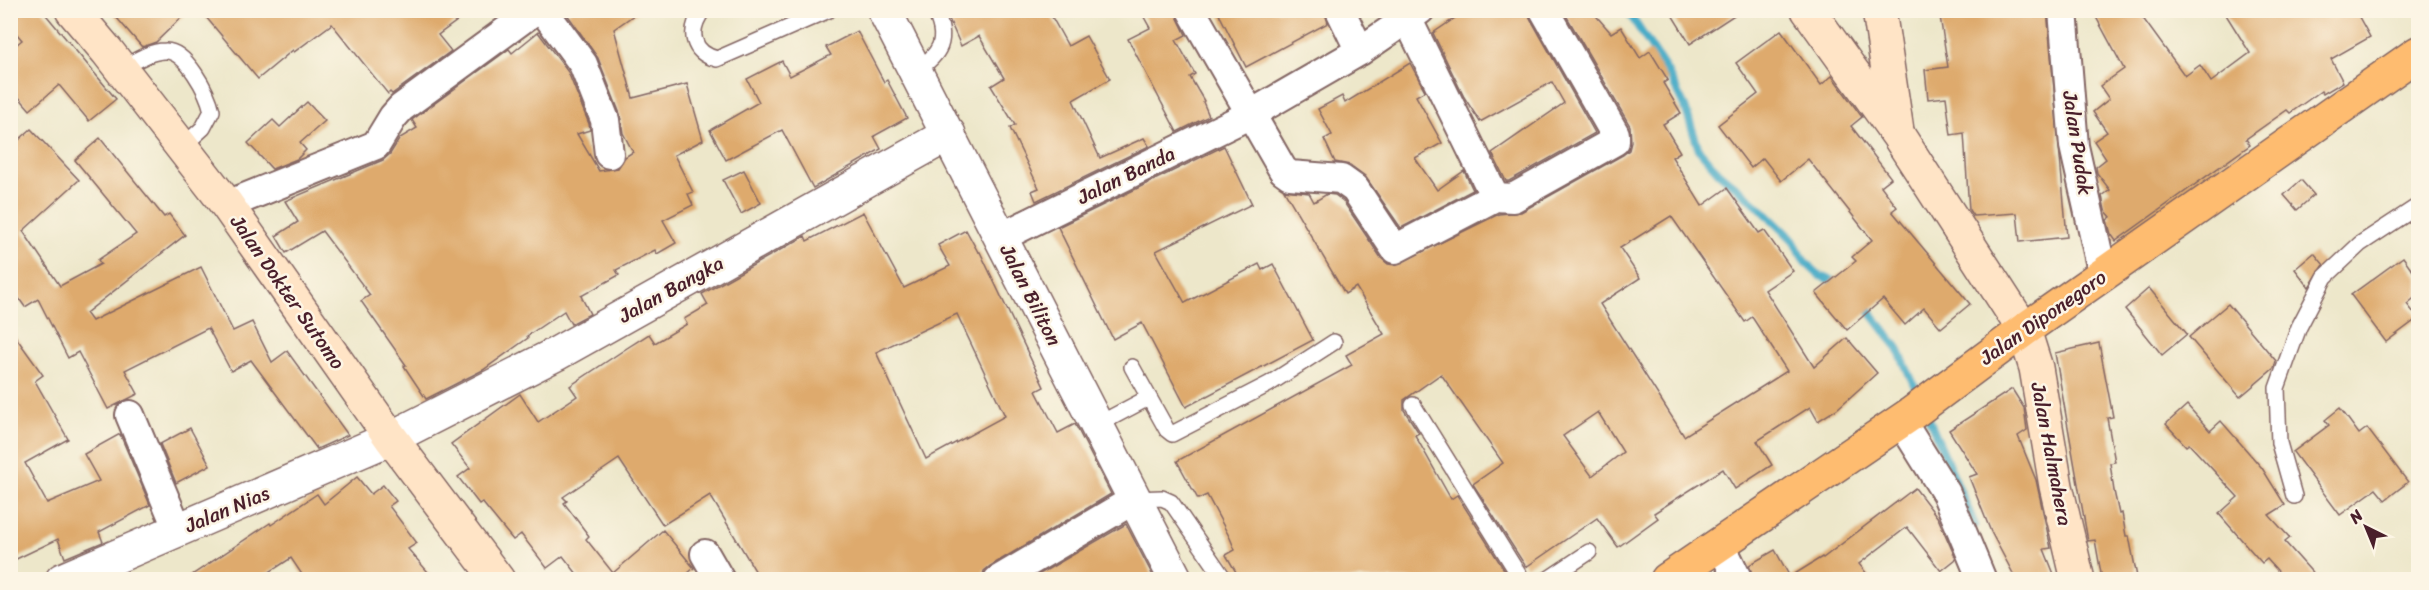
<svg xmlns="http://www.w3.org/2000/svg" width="2429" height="590" viewBox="0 0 2429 590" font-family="Sriracha,sans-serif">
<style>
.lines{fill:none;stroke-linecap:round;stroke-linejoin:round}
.stream{stroke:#48acc7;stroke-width:8}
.building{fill:#deaa6d;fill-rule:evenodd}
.service-casing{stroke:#836563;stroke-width:18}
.minor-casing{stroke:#836563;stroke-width:32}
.tertiary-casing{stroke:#836563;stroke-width:36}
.secondary-casing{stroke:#836563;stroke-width:36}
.primary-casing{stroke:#836563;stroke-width:36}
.service{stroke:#fff;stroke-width:15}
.minor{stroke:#fff;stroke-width:28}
.tertiary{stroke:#fff;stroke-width:33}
.secondary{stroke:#ffe4c6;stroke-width:33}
.primary{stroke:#febc70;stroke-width:33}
.labels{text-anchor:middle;stroke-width:5;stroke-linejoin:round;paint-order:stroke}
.street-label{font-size:20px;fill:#4a1f2b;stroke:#fcf5e5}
</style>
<rect width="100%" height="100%" fill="#fcf5e5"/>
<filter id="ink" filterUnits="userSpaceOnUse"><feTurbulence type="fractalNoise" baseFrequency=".0167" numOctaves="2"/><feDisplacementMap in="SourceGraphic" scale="12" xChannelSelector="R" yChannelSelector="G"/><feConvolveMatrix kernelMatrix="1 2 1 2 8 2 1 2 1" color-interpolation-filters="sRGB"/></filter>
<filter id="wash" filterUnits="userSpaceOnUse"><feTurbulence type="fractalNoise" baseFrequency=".008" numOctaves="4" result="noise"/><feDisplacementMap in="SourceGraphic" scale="24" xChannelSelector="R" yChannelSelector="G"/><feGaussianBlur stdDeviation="1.35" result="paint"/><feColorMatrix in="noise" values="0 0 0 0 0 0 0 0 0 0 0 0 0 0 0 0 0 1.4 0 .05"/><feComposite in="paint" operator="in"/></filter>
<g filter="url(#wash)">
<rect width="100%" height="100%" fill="#ede7ca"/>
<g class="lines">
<g class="stream">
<polyline points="1627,10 1667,71 1685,107 1699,150 1719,173 1755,203 1793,240 1805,262 1820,276 1839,283"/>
<polyline points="1864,304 1897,347 1920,398"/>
<polyline points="1926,412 1975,525"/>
</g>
</g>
<g id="blocks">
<g class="building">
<polygon points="10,10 42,10 116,99 89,121 59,85 30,110 10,87 10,50 22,40 10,26"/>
<polygon points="110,10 189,10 156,42 142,47"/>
<polygon points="200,10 472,10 438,35 451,51 392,94 390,92 388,94 332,24 294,52 293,50 258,79"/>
<polygon points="571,10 641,10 614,29 633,98 687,84 703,140 674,155 693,192 688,194 693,205 663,220 676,243 657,254 655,250 616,270 619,275 581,296 590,314 571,324 564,311 527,336 528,338 483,370 426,399 404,366 406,365 361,301 370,295 322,231 286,253 276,236 298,222 285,201 383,160 390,154 400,138 417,128 412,120 509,49 512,53 538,32 568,72 589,124 590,130 577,134 599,171 618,168 625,157 633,152 623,133 620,114 598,58 567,14"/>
<polygon points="945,10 1048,10 1068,46 1086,36 1110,79 1073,100 1100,158 1144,138 1149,146 1036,201 1032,191 1039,188 1010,128 1015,125 991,86 1004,78 979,36 961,46"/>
<polygon points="1140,10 1174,10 1186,35 1176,40 1195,74 1190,77 1204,101 1203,102 1209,116 1177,132 1128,39 1150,28"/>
<polygon points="1217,10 1324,10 1328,23 1246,67"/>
<polygon points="1467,10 1528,10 1530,18 1595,133 1509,181 1506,181 1492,153 1564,103 1552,82 1480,122 1464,97 1433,33"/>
<path d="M 1563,10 L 1591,10 L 1611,33 L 1621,27 L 1640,58 L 1650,51 L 1668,80 L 1663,83 L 1681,113 L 1663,124 L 1680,152 L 1672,157 L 1702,206 L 1727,188 L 1759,233 L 1764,230 L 1793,271 L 1765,290 L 1814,367 L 1847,338 L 1877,373 L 1837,409 L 1818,421 L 1810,407 L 1757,441 L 1772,465 L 1735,489 L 1723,469 L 1654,513 L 1658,518 L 1618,547 L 1597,518 L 1526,567 L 1473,484 L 1503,463 L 1441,374 L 1404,400 L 1404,410 L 1419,433 L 1415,435 L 1451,499 L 1457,495 L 1510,579 L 1240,579 L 1226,555 L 1235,550 L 1230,538 L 1207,495 L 1198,499 L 1177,461 L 1352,365 L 1346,355 L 1384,334 L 1356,287 L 1345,294 L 1284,190 L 1309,193 L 1314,202 L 1327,194 L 1335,195 L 1343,201 L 1381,258 L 1388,264 L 1395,265 L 1499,214 L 1521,212 L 1623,155 L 1629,150 L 1631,142 L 1630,126 ZM 1671,216 L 1745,322 L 1752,317 L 1787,371 L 1684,436 L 1600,304 L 1640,278 L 1620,248 ZM 1598,412 L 1623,452 L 1592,476 L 1563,436 Z"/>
<polygon points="1669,10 1742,10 1690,44"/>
<polygon points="1939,10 2047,10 2067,237 2020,242 2017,213 1973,216 1969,210 1964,133 1951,135 1946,97 1928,99 1925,70 1948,67"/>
<polygon points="2108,10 2137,10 2185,76 2200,65 2211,82 2250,53 2223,10 2355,10 2370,37 2331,59 2343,82 2323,94 2321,91 2290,113 2287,110 2246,139 2250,145 2116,241 2111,234 2107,220 2111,217 2105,210 2102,196 2110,190 2097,173 2096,167 2106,159 2094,141 2107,132 2093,112 2109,99 2100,86 2124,69 2096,17"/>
<polygon points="1781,30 1821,85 1832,76 1862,117 1851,126 1891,178 1881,186 1897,207 1892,211 1970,304 1941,328 1924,308 1905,325 1883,299 1847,330 1816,293 1856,261 1852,257 1872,240 1808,159 1781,181 1763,158 1751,168 1718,125 1758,94 1736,63"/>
<polygon points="857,31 884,82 887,80 907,118 874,136 881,149 813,188 782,130 726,160 710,130 759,102 747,79 782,61 790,76 831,55 826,47"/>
<polygon points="1410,63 1425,91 1416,96 1442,143 1415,158 1437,190 1464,171 1473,190 1401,228 1365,176 1350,165 1335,162 1324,139 1332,135 1318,109 1342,96 1345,103"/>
<polygon points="307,102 325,121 300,143 306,150 297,159 272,169 248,143 273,120 280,127"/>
<polygon points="31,129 79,180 23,231 60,286 101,264 98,260 136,234 75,160 100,138 164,217 169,214 185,235 86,313 92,321 201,267 233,331 252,322 272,362 287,351 348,435 317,449 251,360 231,371 208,328 125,370 138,394 108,409 78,352 68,358 38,299 25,307 10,286 10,148"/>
<polygon points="1224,146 1252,204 1156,251 1185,303 1259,264 1262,270 1273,264 1313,340 1186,407 1142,323 1113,339 1058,227"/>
<polygon points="744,170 761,203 741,214 723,180"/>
<polygon points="2301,180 2314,195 2297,210 2284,195"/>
<path d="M 863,212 L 904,288 L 950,266 L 938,245 L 966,230 L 978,252 L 980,252 L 1044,387 L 1036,391 L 1058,433 L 1075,424 L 1111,494 L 990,566 L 984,571 L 982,579 L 760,579 L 710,495 L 663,525 L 619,459 L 563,497 L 567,501 L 564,503 L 589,536 L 586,539 L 613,573 L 663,530 L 694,568 L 681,579 L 581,579 L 563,556 L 547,568 L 521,534 L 513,540 L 482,502 L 479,504 L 458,477 L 470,468 L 451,444 L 520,394 L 538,422 L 577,396 L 570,386 L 627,348 L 649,334 L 655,343 L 687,324 L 684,319 L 708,305 L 702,294 L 805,236 L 807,241 ZM 957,314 L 1005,416 L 926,459 L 876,352 Z"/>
<polygon points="2314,253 2324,265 2309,287 2295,269"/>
<polygon points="2403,257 2418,278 2418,295 2407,304 2418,318 2386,342 2351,295"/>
<polygon points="2149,288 2187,334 2162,355 2125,309"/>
<polygon points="2228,304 2276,361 2274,368 2240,397 2189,337"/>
<polygon points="10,329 43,375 35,381 68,439 25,463 47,503 99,481 84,454 120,434 150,505 99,532 103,542 65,558 58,539 10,562"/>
<polygon points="2099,343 2113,417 2107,418 2115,462 2110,463 2114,491 2119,514 2122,513 2126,536 2129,536 2137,577 2125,579 2102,579 2095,540 2088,541 2055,353"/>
<polygon points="2012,389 2024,408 2027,430 2018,436 2036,480 2051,548 2044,549 2056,579 2016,579 1991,532 1969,477 1977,474 1949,430"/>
<polygon points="2187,405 2210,431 2221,421 2262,468 2285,505 2269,515 2290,538 2285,542 2318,579 2285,579 2267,559 2262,563 2219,514 2238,497 2189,444 2186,446 2166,424"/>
<polygon points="2340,408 2359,434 2367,428 2408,482 2385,500 2376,489 2340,515 2293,452 2329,425 2325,420"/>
<polygon points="190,428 210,465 176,483 160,444"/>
<polygon points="357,477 371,494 383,485 396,501 389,506 417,543 408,549 434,579 305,579 291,558 259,579 186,579 270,523 271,525 317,494 324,504"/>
<polygon points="1915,488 1938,518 1956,559 1941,571 1907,527 1859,564 1871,579 1754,579 1749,565 1775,550 1790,577 1822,557 1823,558"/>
<polygon points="1126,524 1154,578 1152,579 1031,579"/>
</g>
</g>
</g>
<g filter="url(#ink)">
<use href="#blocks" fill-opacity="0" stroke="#836563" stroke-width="1.5"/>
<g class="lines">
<defs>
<g id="service">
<path d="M 703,10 C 687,31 692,53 717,59 L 829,10"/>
<path d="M 121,69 C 134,62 149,51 165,51 C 186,50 208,93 212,111 L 203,128 L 182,147"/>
<path d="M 915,71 C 940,55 950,40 934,10"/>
<polyline points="1132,367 1167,430 1172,434 1269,384 1334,342"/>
<polyline points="1413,405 1522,580"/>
<polyline points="1097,425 1148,398"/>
<polyline points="2294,496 2279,443 2277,388 2299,327 2325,277 2360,244 2418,206"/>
<polyline points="1135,499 1162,498 1171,502 1225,580"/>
<polyline points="1547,580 1589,552"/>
</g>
<g id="minor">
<polyline points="543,10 583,64 605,120 609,154"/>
<polyline points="1191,10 1283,170 1290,175 1341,179 1355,189 1395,249 1495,197 1513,198 1615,141 1615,134 1544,10"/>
<polyline points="1340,10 1360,51"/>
<polyline points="1403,10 1495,197"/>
<polyline points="2063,10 2074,146 2103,275"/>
<polyline points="227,205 376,145 393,117 401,108 535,10"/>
<polyline points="1001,237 1251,114 1360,51 1420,10"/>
<polyline points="130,415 178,530"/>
<polyline points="1901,421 1946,493 1982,580"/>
<polyline points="1720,543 1738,580"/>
<polyline points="705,554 720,580"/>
<polyline points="998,580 1135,499"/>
</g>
<g id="tertiary">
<polyline points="884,10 1176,580"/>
<polyline points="62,580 391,438 556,354 949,134"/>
</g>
<g id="secondary">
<polyline points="72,10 107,51 227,205 391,438 498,580"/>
<polyline points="1808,10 1898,135 2024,330 2036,368 2056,486 2078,580"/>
<polyline points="1879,10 1897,131"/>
</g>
<polyline id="primary" points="1667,580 1911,414 2024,330 2418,53"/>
</defs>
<use href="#service" class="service-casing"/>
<use href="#minor" class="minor-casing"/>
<use href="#tertiary" class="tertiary-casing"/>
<use href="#secondary" class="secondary-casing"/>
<use href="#primary" class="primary-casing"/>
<use href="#service" class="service"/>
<use href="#minor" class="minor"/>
<use href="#tertiary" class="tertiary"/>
<use href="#secondary" class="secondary"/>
<use href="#primary" class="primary"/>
</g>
</g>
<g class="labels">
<g class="street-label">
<text transform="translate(2078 143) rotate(81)" y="7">Jalan Pudak</text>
<text transform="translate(1126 175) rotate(-26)" y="7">Jalan Banda</text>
<text transform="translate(671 289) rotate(-29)" y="7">Jalan Bangka</text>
<text transform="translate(288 292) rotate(55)" y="7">Jalan Dokter Sutomo</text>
<text transform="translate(1031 295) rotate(63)" y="7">Jalan Biliton</text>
<text transform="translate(2043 317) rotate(-35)" y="7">Jalan Diponegoro</text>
<text transform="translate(2052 454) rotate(79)" y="7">Jalan Halmahera</text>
<text transform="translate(227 509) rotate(-23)" y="7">Jalan Nias</text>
</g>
</g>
<rect width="2429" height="590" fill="none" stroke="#fcf5e5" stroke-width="36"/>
<g transform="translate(2366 527) rotate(317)" stroke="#fcf5e5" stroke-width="4.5" paint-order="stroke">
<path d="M0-4.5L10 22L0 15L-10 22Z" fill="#4a1f2b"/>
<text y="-9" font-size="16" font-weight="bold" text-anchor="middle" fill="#4a1f2b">N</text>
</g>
</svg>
